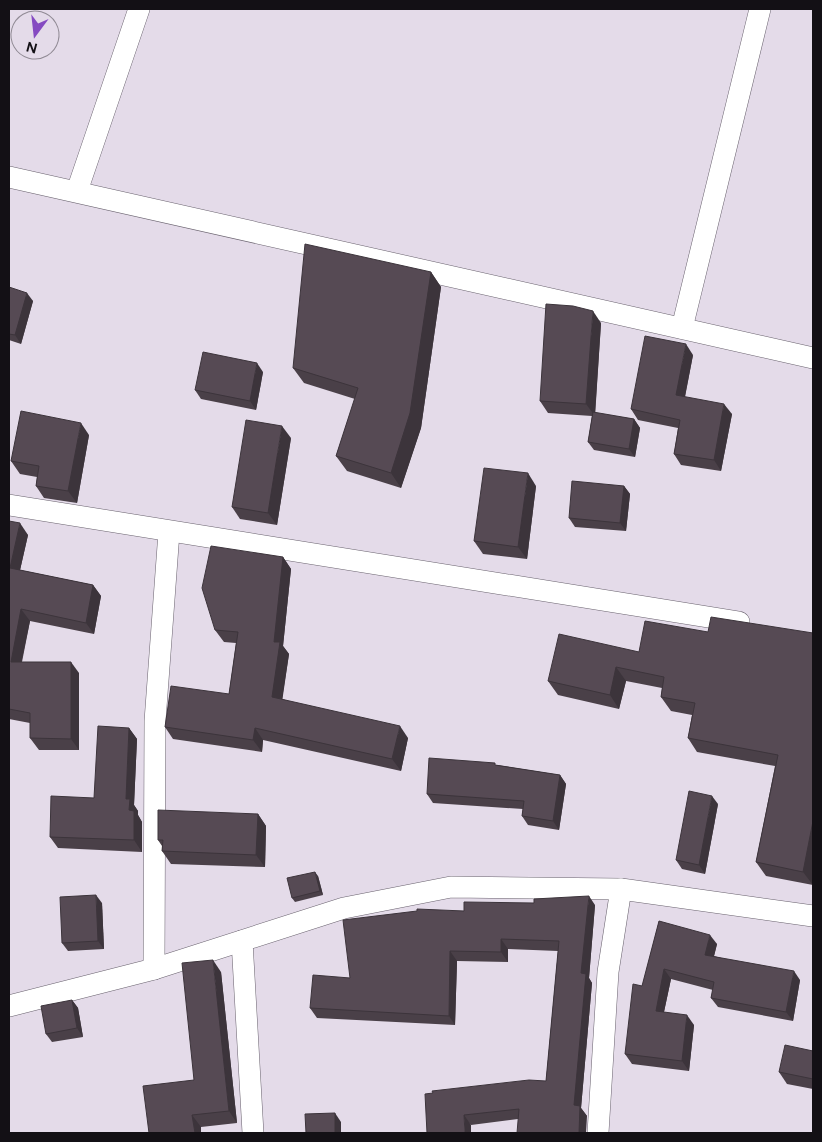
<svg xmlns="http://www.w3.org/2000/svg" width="822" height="1142" viewBox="0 0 822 1142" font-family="Figtree,sans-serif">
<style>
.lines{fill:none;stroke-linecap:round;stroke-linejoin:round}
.street-casing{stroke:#69626e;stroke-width:22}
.street{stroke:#fff;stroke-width:21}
.wall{fill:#4a4048}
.shaded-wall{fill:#3c343b}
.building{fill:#564a54;stroke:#3c343b}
</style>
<rect width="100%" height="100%" fill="#e4dbe9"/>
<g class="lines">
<defs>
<g id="street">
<polyline points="9,177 813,358"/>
<polyline points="77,191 139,9"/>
<polyline points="682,328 760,9"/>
<polyline points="9,505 739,622"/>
<polyline points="242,941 253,1133"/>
<polyline points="154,969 155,721 169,532"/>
<polyline points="9,1006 154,969 344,908 451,887 621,889 813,916"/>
<polyline points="598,1133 608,972 621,889"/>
</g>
</defs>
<use href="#street" class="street-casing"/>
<use href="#street" class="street"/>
</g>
<g class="wall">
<polygon points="431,272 441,287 421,428 401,488 347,471 336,456 355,399 304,383 293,368"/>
<polygon points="9,287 33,301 21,344 9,340"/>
<polygon points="601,323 595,413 634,419 640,428 635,457 594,450 588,442 592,416 548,413 540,401"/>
<polygon points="693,355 685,397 732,414 721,471 681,465 674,454 678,428 638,420 631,409"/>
<polygon points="263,372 256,410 201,399 195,390"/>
<polygon points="89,435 77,503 44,498 36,486 37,477 20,474 11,461"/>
<polygon points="291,438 277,525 240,519 232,507"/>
<polygon points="536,486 527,559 483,554 474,541"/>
<polygon points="624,486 630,494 626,531 575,527 569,518"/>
<polygon points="9,521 28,535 20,570 93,585 101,596 94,634 30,621 22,662 79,673 79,750 39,750 30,738 30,723 9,719"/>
<polygon points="283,557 291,569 283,646 289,654 282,699 408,738 401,771 263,740 262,752 173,739 165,727 229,694 236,643 224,642 215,630"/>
<polygon points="708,632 813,633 813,885 766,876 756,862 775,766 697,752 688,738 692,715 671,711 661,697 662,688 626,681 619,709 558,695 548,681 639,652"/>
<polygon points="129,728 137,739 134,805 138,811 138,815 142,822 142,852 58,848 50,837 94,798"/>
<polygon points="497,765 560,775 566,784 559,830 528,825 522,816 523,809 433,803 427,794"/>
<polygon points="718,804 705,874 682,869 676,860"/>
<polygon points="258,814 266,826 265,867 171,864 162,851 162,846 158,840"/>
<polygon points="318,876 323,895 295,902 292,898"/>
<polygon points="102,903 104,949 68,951 62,943"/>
<polygon points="595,905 589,978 592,983 581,1108 587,1116 518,1119 471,1125 433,1093 546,1081 558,951 508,949 508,962 457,961 455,1025 317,1018 310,1008 350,978 464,911"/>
<polygon points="659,921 717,944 714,956 800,980 793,1021 718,1007 711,998 713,990 671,979 664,1012 694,1025 689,1071 632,1064 625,1054"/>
<polygon points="221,972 237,1123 201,1127 201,1133 149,1133 194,1080"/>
<polygon points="72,1000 78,1008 83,1037 52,1042 46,1034"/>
<polygon points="813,1051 813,1089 787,1084 779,1072"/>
</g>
<g class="shaded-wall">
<polygon points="431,272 441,287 421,428 401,488 391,473"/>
<polygon points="27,293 33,301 21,344 15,335"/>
<polygon points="593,311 601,323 595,416 586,404"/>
<polygon points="686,344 693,355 683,406 676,395"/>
<polygon points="257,363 263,372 256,410 250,401"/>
<polygon points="724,404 732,414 721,471 714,460"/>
<polygon points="634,419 640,428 635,457 629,449"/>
<polygon points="81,423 89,435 77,503 68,491"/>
<polygon points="282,426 291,438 277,525 268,513"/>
<polygon points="528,473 536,486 527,559 518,547"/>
<polygon points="624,486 630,494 626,531 620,523"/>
<polygon points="20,523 28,535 18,579 10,568"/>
<polygon points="283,557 291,569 283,646 289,654 281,709 272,697 274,642"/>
<polygon points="93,585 101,596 94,634 86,623"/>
<polygon points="21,609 30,621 19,673 11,662"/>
<polygon points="71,662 79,673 79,750 71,739"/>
<polygon points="616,667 626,681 619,709 610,695"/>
<polygon points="400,726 408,738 401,771 392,759"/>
<polygon points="129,728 137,739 134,805 138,811 138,815 142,822 142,852 134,840 129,810 126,799"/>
<polygon points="255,728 263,740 262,752 253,740"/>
<polygon points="560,775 566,784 559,830 553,821"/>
<polygon points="712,796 718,804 705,874 699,865"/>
<polygon points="258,814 266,826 265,867 256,855"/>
<polygon points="813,821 813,885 803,872"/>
<polygon points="315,872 318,876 323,895 320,891"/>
<polygon points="96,895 102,903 104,949 98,941"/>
<polygon points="589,896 595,905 589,978 592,983 581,1108 587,1116 586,1133 579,1133 574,1105 581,973"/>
<polygon points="710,935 717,944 712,964 705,955"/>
<polygon points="501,939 508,949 508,962 501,952"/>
<polygon points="450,951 457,961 455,1025 449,1016"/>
<polygon points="213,960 221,972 237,1123 229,1111"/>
<polygon points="664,969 671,979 662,1021 656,1011"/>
<polygon points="794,971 800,980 793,1021 786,1012"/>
<polygon points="72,1000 78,1008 83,1037 77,1028"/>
<polygon points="687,1015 694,1025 689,1071 682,1061"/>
<polygon points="335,1113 341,1122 341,1133 335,1133"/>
<polygon points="192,1115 201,1127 201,1133 195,1133"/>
<polygon points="464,1115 471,1125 471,1133 465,1133"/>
</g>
<g class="building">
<polygon points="305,244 431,272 410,413 391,473 336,456 358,388 293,368"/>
<polygon points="9,287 27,293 15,335 9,334"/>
<polygon points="546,304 573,306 593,311 586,404 540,401"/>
<polygon points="645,336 686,344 676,395 724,404 714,460 674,454 680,420 631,409"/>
<polygon points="203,352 257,363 250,401 195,390"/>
<polygon points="21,411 81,423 68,491 36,486 39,466 11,461"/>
<polygon points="593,412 634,419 629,449 588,442"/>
<polygon points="246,420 282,426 268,513 232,507"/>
<polygon points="484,468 528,473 518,547 474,541"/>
<polygon points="572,481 624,486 620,523 569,518"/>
<polygon points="9,521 20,523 10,568 93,585 86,623 21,609 11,662 71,662 71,739 30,738 30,713 9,709"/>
<polygon points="211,546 283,557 274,642 280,642 272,697 400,726 392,759 255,728 253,740 165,727 171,686 229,694 238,632 215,630 202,588"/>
<polygon points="711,617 813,633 813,821 803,872 756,862 778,755 688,738 695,703 661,697 664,677 616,667 610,695 548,681 559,634 639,652 645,621 708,632"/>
<polygon points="98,726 129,728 126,799 130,799 129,810 134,811 134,840 50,837 51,796 94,798"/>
<polygon points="429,758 495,763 495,765 560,775 553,821 522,816 524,801 427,794"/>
<polygon points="689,791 712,796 699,865 676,860"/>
<polygon points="158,810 258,814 256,855 162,851 163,840 158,840"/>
<polygon points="315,872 320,891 292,898 287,878"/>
<polygon points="96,895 98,941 62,943 60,897"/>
<polygon points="589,896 581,973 586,974 574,1105 580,1106 579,1133 517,1133 519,1109 464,1115 465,1133 427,1133 425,1094 433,1093 432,1091 529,1080 546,1081 559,941 501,939 501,952 450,951 449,1016 310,1008 313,975 350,978 343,920 417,911 417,909 464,911 464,902 534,903 534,899"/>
<polygon points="659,921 710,935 705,955 794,971 786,1012 711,998 714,982 664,969 656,1011 687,1015 682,1061 625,1054 633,984 642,986"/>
<polygon points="213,960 229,1111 192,1115 195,1133 149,1133 143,1086 194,1080 182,963"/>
<polygon points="72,1000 77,1028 46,1034 41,1006"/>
<polygon points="785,1045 813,1051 813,1079 779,1072"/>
<polygon points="335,1113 335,1133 306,1133 305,1114"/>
</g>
<rect width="822" height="1142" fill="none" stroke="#131015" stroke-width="20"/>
<g transform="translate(35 35) rotate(195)"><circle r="24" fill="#e4dbe9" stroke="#908a94"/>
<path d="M0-4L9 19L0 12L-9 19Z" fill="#854ac1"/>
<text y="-8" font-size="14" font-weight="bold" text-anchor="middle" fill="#131015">N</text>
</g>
</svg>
